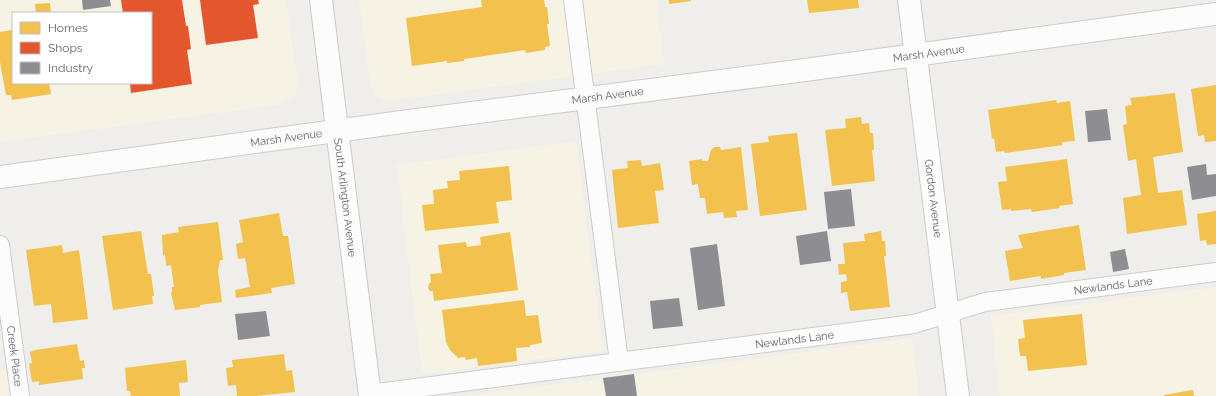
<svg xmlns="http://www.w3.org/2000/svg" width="1216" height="396" viewBox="0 0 1216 396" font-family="Raleway,sans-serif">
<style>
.commercial{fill:#f7f3e4;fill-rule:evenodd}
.homes{fill:#f2c14e}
.shops{fill:#e4572e}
.industry{fill:#8d8d92}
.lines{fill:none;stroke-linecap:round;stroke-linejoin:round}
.lane-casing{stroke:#cbcccc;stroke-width:20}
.street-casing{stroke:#cbcccc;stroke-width:24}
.secondary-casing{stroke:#cacacb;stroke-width:24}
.lane{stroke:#fdfcfc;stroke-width:18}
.street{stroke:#fdfcfc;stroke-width:22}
.secondary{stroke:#fdfcfc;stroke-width:22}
.labels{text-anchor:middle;stroke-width:4;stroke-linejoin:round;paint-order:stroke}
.street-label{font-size:11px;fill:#5f6368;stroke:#fff}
</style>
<rect width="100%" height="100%" fill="#efeeea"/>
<g class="commercial">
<path d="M 0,0 L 286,0 L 298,85 L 295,96 L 283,104 L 0,142 ZM 13,13 L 151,13 L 151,83 L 13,83 Z"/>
<polygon points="359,0 656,0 664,64 388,101 375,96 370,85"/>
<polygon points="576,141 603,351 422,374 397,165"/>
<polygon points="1216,287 1216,396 1000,396 991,316"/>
<polygon points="912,338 919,396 461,396 602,379"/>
<polygon points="17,369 20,396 0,396 0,371"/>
</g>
<g class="homes">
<polygon points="481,0 544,0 545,7 547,7 549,24 547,24 550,46 545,47 545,50 526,53 525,50 464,59 464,61 447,63 447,61 412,66 406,18 482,7"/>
<polygon points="669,0 691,0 691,1 669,4"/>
<polygon points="807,0 858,0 859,8 809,13"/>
<polygon points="50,3 51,13 36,13 35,4"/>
<polygon points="13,30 13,83 49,83 51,94 12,100 11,95 6,95 0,62 0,32"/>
<polygon points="1216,85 1216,141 1205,142 1204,135 1198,136 1191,89"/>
<polygon points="1175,93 1183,152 1153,157 1158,193 1182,190 1187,225 1127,234 1123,198 1141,195 1136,159 1128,161 1123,125 1127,124 1125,106 1132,105 1130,98"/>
<polygon points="1056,100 1057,103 1070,101 1075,141 1062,142 1063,145 1005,153 1004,151 996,152 994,138 992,139 988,110"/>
<polygon points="861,117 862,124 869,123 870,133 873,133 874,150 872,150 875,181 832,186 825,130 846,128 845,119"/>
<polygon points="797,133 807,210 760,216 751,144 769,142 768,136"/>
<polygon points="715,147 720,147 721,150 741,147 748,210 736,211 737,217 724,218 723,212 707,214 705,198 700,198 698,184 692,185 689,161 702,159 702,161 708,161 711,150"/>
<polygon points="1067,159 1073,204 1059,206 1060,208 1032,212 1031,209 1011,211 1011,209 1002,210 998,182 1007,181 1005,167"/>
<polygon points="641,160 642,166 660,163 664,190 655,191 659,223 618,228 612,170 628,168 627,161"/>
<polygon points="509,166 512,200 496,202 499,223 425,231 422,205 434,204 433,190 448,188 447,181 460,180 459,171"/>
<polygon points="1216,211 1216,244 1207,245 1206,240 1200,241 1197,214"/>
<polygon points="279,213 283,236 288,236 295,284 271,288 272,293 236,298 235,290 250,287 245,258 238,259 236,244 243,242 239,220"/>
<polygon points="218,222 223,260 220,260 218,271 222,302 200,305 200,307 175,310 171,293 172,292 172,287 174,287 171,265 166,266 165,254 163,256 162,235 179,232 178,227"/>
<polygon points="1079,225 1086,270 1064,273 1064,275 1041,279 1041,276 1010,281 1005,251 1023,248 1018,235"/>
<polygon points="141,231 148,274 151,274 154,296 152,296 153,304 113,310 102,236"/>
<polygon points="881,231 882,241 885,241 886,256 884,256 890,307 850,311 847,292 841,293 841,282 847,281 846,274 839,275 838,264 845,264 843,243 865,241 864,234"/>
<polygon points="510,232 518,290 434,301 433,291 430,291 428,288 429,284 431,282 430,274 442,273 438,245 466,242 467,247 481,245 480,237"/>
<polygon points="62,245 63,253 79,250 88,319 53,323 51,304 34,306 26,250"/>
<polygon points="524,300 526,316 538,315 542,343 530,345 530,347 516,348 517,361 478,366 477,358 466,360 465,357 458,358 450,350 446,342 442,310"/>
<polygon points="1082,314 1087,365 1028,371 1026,356 1020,356 1018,339 1025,338 1023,320"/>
<polygon points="77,344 80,361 84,360 85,368 82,368 83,379 39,385 39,381 32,382 29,364 32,363 30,352 35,350"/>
<polygon points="284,354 286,371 292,370 295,392 256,396 237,396 236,385 228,386 226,368 233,367 232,360"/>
<polygon points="186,360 188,382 179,383 180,396 131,396 130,391 127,391 125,368"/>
<polygon points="1193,390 1194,396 1164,396 1164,395"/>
</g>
<g class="shops">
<polygon points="121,0 182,0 186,26 188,26 191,49 187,50 192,84 131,93 130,83 151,83 151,13 123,13"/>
<polygon points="200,0 258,0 259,4 253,5 258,38 206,45"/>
</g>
<g class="industry">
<polygon points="82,0 110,0 111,6 83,10"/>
<polygon points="1107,109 1111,140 1088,142 1085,111"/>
<polygon points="1206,164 1207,175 1216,174 1216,196 1192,200 1187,167"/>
<polygon points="851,189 855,226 828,229 824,192"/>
<polygon points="827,231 831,261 800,265 796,236"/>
<polygon points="717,244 725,306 698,310 690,248"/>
<polygon points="1125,249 1129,269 1113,272 1110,252"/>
<polygon points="679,298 683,326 653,329 650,301"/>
<polygon points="266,311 270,336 238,340 235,314"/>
<polygon points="634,374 637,396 606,396 603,378"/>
</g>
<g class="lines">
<defs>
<g id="lane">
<polyline points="573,0 619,362"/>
<path id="s1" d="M 0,245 L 20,396"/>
<path id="s2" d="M 369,394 L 914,324 L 985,302 L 1216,272"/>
</g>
<g id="street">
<path id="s3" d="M 909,0 L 958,396"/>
<path id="s4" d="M 0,177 L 409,121 L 805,70 L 1216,14"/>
</g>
<g id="secondary">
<path id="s5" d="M 321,0 L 370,396"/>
</g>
</defs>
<use href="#lane" class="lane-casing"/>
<use href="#street" class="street-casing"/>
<use href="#secondary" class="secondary-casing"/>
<use href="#lane" class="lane"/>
<use href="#street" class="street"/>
<use href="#secondary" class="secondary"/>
</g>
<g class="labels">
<g class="street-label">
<text dy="4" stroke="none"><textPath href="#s4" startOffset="937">Marsh Avenue</textPath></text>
<text dy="4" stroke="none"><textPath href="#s4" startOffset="613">Marsh Avenue</textPath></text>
<text dy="4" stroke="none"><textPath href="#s4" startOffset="289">Marsh Avenue</textPath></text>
<text dy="4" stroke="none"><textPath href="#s5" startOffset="199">South Arlington Avenue</textPath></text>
<text dy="4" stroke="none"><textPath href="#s3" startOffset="200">Gordon Avenue</textPath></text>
<text dy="4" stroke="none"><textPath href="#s2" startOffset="753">Newlands Lane</textPath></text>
<text dy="4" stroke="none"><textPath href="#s2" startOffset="429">Newlands Lane</textPath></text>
<text dy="4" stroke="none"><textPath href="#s1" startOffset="112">Creek Place</textPath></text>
</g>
</g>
<rect x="12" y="12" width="140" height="72" fill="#ffffff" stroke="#bfc1c3"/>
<rect x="20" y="22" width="20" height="12" fill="#f2c14e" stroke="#bfc1c3"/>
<text x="48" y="32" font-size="12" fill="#5f6368">Homes</text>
<rect x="20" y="42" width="20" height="12" fill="#e4572e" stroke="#bfc1c3"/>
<text x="48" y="52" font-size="12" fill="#5f6368">Shops</text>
<rect x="20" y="62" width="20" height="12" fill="#8d8d92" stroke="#bfc1c3"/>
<text x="48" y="72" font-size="12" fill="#5f6368">Industry</text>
</svg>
